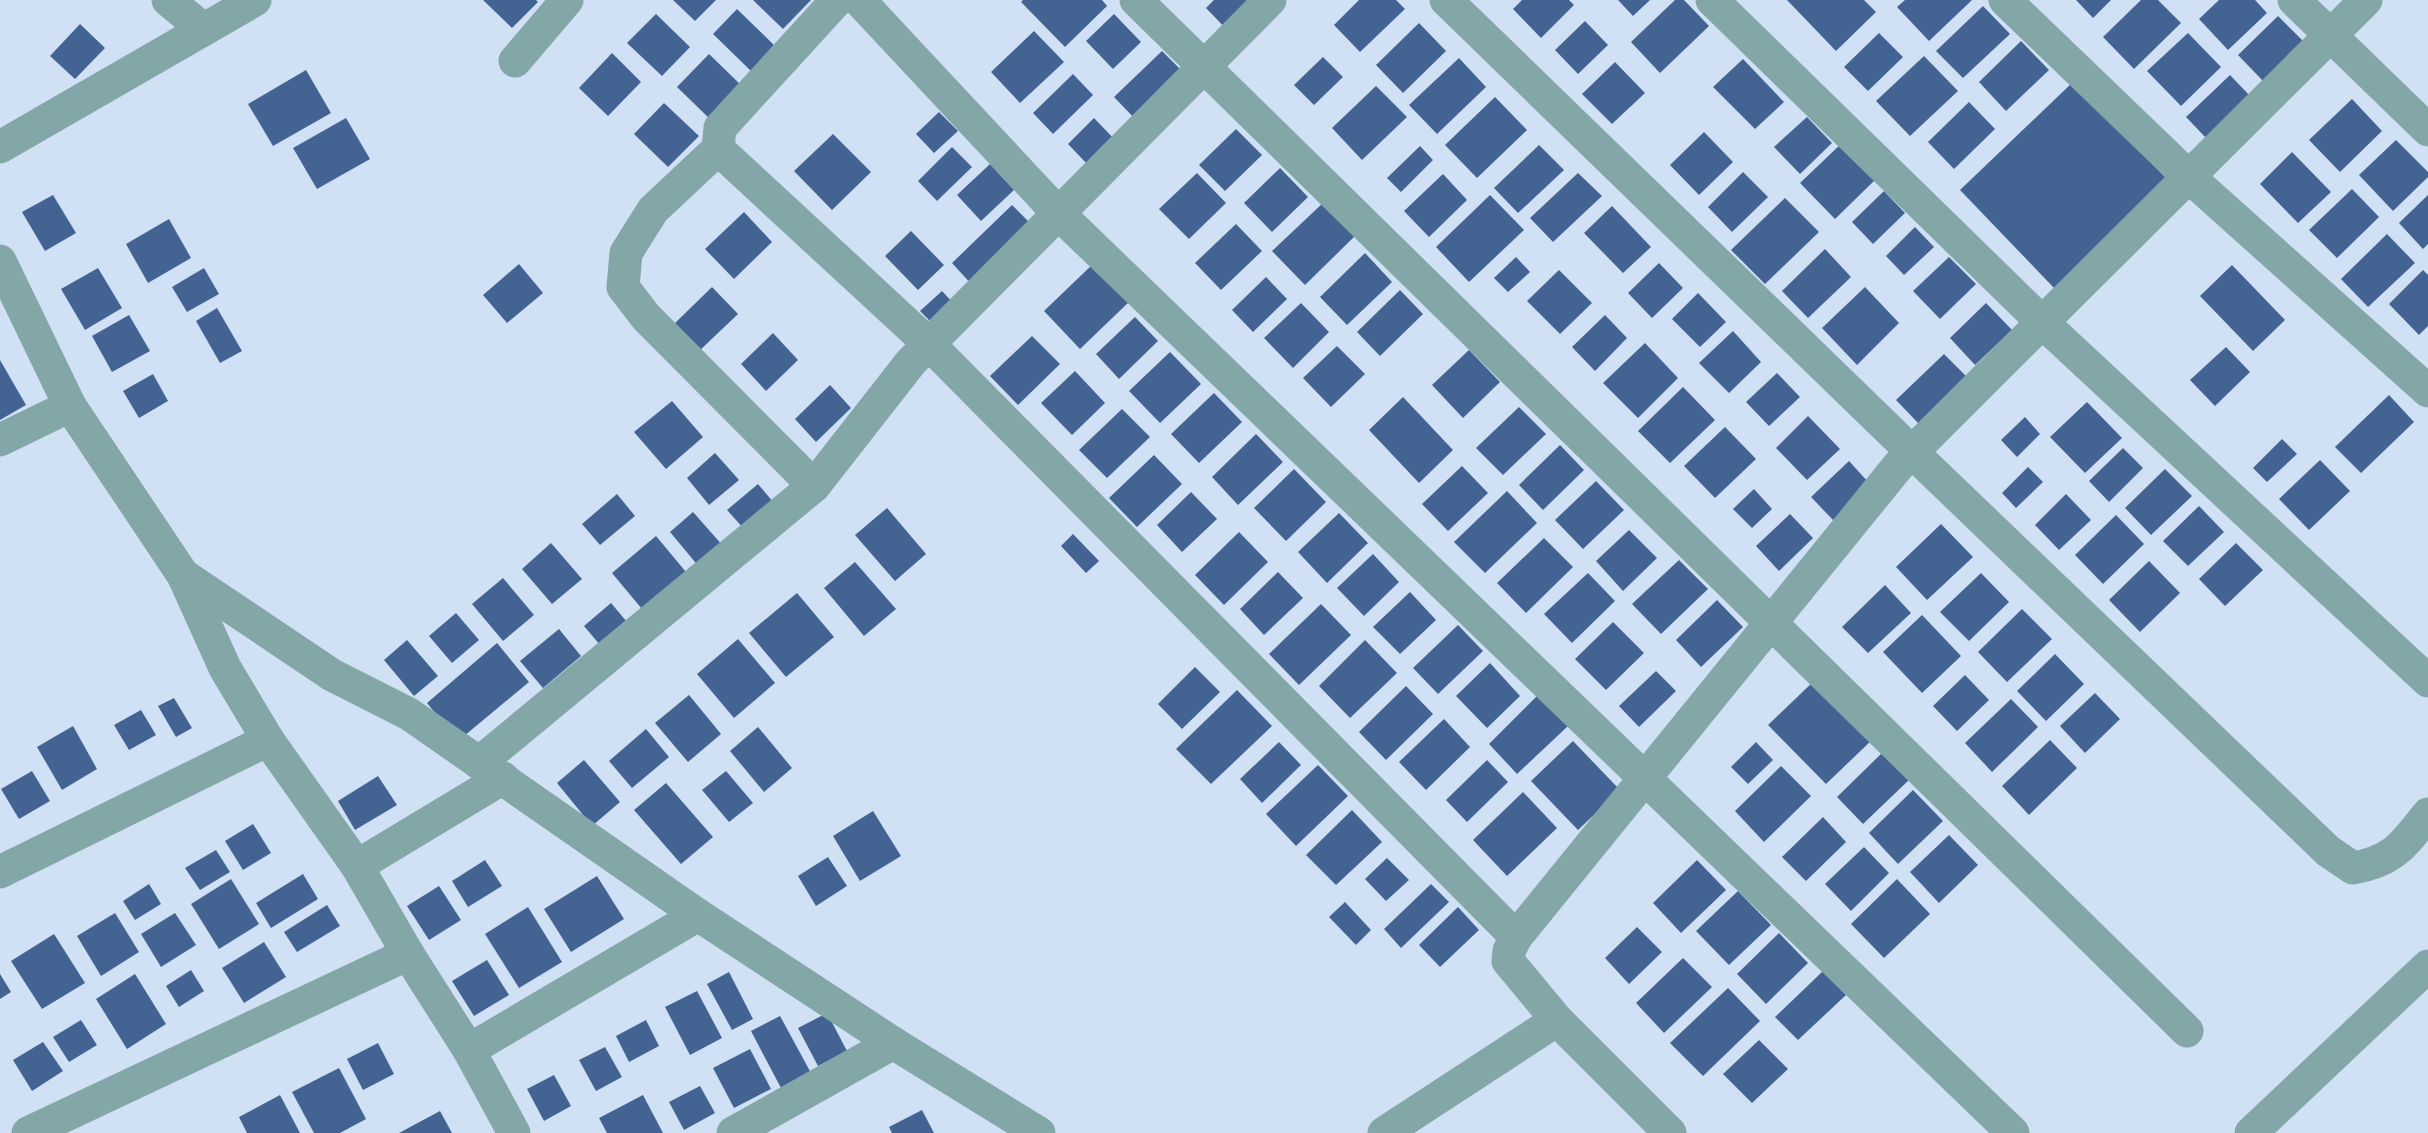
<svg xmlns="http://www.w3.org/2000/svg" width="2428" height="1133" viewBox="0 0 2428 1133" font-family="Manrope,sans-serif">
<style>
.building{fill:#436493}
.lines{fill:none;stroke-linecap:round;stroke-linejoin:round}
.minor{stroke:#83a6a7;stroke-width:33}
</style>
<rect width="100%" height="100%" fill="#d0e0f5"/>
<g class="building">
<polygon points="483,0 536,0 538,2 512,28"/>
<polygon points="673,0 716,0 695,21"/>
<polygon points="753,0 811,0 783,29"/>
<polygon points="1023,0 1102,0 1107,6 1065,47 1021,2"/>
<polygon points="1214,0 1264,0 1230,33 1206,8"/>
<polygon points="1359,0 1396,0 1405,9 1360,52 1334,25"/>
<polygon points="1522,0 1569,0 1574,5 1541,38 1513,9"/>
<polygon points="1618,0 1650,0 1633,16"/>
<polygon points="1675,0 1684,0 1709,26 1660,73 1631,42"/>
<polygon points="1787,0 1864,0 1876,12 1836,51"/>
<polygon points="1905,0 1972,0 1929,41 1897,7"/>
<polygon points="2076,0 2111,0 2093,18"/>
<polygon points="2141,0 2158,0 2181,23 2134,69 2103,37"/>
<polygon points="2219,0 2255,0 2267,13 2228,50 2199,19"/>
<polygon points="1983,6 2010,34 1963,78 1936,51"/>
<polygon points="737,9 776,47 752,72 713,34"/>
<polygon points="656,14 690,47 662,76 627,43"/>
<polygon points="1114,14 1141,42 1113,69 1086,41"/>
<polygon points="2278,16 2306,44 2265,83 2238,55"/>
<polygon points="1585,21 1608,45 1578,74 1555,50"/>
<polygon points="1419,23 1446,51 1403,93 1376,65"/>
<polygon points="80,24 105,48 75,79 50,56"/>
<polygon points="1034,31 1064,62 1020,103 991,72"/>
<polygon points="1879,33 1903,57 1868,91 1844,67"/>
<polygon points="2188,33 2221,67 2181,106 2147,71"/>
<polygon points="2021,41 2049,70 2006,111 1979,82"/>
<polygon points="1162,51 1187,76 1138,122 1114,97"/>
<polygon points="612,53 641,82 608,116 579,88"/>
<polygon points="709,54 744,88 712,121 677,87"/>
<polygon points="1924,56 1958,91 1910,136 1876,101"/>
<polygon points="1323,57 1343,77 1314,105 1294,85"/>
<polygon points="1459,58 1486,87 1437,134 1409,105"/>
<polygon points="1743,59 1784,102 1755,129 1713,87"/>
<polygon points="1615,62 1645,93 1612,124 1582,94"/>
<polygon points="306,70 331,113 273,146 248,104"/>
<polygon points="1073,74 1093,95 1053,134 1033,113"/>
<polygon points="2230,75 2252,98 2208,140 2186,117"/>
<polygon points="2073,82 2168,180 2055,289 1960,190"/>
<polygon points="1376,86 1407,117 1362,160 1332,128"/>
<polygon points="1495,97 1527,130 1477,178 1445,145"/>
<polygon points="2352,99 2382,131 2340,172 2309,140"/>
<polygon points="1969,102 1995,129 1954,169 1928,142"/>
<polygon points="664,103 699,136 668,167 634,134"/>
<polygon points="939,112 958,131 934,153 916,134"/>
<polygon points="1807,117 1832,143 1800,174 1774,147"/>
<polygon points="346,118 370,159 317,189 293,148"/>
<polygon points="1094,118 1117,142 1091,168 1068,144"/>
<polygon points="1236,129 1262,155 1225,191 1199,165"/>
<polygon points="1704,132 1733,162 1699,195 1670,165"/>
<polygon points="833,134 871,172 832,210 794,171"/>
<polygon points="2396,140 2428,172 2428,177 2393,211 2359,175"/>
<polygon points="1842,143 1876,179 1835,219 1800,183"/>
<polygon points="1539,145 1564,170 1518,213 1494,188"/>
<polygon points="1420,146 1433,160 1401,192 1387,178"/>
<polygon points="952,147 972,167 937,201 918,181"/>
<polygon points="2292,152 2331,192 2298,223 2260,184"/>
<polygon points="990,164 1014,190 981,221 957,195"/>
<polygon points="1280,168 1308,197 1272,232 1244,203"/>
<polygon points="1743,172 1768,197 1732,232 1708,207"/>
<polygon points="1197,173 1226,203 1189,239 1159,209"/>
<polygon points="1578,173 1602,196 1553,242 1530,218"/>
<polygon points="1443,174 1467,200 1429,237 1404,211"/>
<polygon points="2352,189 2379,217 2337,258 2309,230"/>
<polygon points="1884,191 1905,213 1873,244 1852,222"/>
<polygon points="53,195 76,233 45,251 22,212"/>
<polygon points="1490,195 1524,230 1469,282 1436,247"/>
<polygon points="2428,195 2428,244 2423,249 2399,223"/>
<polygon points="1785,198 1819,232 1765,284 1731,250"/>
<polygon points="1324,202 1356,235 1305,285 1272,251"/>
<polygon points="1012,205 1034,227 973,286 952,263"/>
<polygon points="1612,206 1651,247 1623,273 1584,233"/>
<polygon points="744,212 772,242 734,279 705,249"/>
<polygon points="169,219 191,258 148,283 126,244"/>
<polygon points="1236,224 1262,251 1221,290 1195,263"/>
<polygon points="1915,227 1934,247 1904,275 1886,256"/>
<polygon points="911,231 944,265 918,290 885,256"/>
<polygon points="2387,234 2415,263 2368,307 2341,279"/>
<polygon points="1825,249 1851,277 1808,318 1782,291"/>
<polygon points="1365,253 1392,282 1347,325 1320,297"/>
<polygon points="1516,257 1530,272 1508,292 1494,278"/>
<polygon points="1949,257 1976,284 1940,319 1913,291"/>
<polygon points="1094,263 1130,301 1080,349 1044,311"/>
<polygon points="1659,263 1683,288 1652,318 1628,293"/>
<polygon points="519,264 543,293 507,323 483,295"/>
<polygon points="2232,265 2285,320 2253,351 2200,296"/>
<polygon points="98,268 122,308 85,330 61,289"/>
<polygon points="204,268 219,294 187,312 172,287"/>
<polygon points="1559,270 1592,303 1560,334 1527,301"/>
<polygon points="2423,270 2428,275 2428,326 2419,335 2389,304"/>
<polygon points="1266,277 1287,299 1253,332 1232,310"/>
<polygon points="712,287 738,314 697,353 671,327"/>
<polygon points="1865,287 1899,323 1857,365 1822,328"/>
<polygon points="1400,290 1423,314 1380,356 1357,332"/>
<polygon points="942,291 955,305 934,325 920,311"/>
<polygon points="1698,293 1726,322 1700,347 1672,319"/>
<polygon points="1301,303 1329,332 1293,368 1264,338"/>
<polygon points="1986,303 2012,330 1975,365 1950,338"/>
<polygon points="217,308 242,351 220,363 196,321"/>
<polygon points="129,315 150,351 112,372 92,336"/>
<polygon points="1605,315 1627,338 1595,371 1572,347"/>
<polygon points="1135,317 1158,341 1119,379 1096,354"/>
<polygon points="1733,331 1761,362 1729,393 1699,363"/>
<polygon points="773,333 798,360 766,391 741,364"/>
<polygon points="1032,336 1060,364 1018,405 990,376"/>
<polygon points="1645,343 1678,378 1638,418 1603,383"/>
<polygon points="1337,346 1365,374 1331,407 1303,378"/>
<polygon points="2226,347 2250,372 2215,406 2190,380"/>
<polygon points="1469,350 1500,382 1463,418 1432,385"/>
<polygon points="1170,352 1201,384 1160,423 1129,391"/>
<polygon points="1944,354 1971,381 1922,427 1896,400"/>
<polygon points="0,360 26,405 0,420"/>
<polygon points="1075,371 1105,403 1072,435 1041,403"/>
<polygon points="1777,373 1800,397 1769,426 1746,402"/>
<polygon points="153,374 168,401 139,418 123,391"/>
<polygon points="830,385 851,408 816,442 795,419"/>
<polygon points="1683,387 1715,420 1670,463 1638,431"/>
<polygon points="1214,393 1242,422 1199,463 1171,434"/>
<polygon points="2389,395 2414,422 2361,473 2335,447"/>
<polygon points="1403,397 1453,450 1419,483 1369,430"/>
<polygon points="672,401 703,437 666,469 634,432"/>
<polygon points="2087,402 2122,438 2085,473 2050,437"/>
<polygon points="1519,407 1546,434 1503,475 1476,448"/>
<polygon points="1122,409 1150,437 1107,478 1079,450"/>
<polygon points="1808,416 1840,449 1807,480 1776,448"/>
<polygon points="2025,417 2040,434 2017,457 2001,440"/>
<polygon points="1725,427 1756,459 1715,498 1684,466"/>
<polygon points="1256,434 1283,462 1238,505 1212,477"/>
<polygon points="2282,439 2297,454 2267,482 2253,468"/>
<polygon points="1560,445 1584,470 1543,510 1519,485"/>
<polygon points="2123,448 2143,468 2109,502 2089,481"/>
<polygon points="715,453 739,480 709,505 687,478"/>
<polygon points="1154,455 1182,484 1137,527 1109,498"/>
<polygon points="2320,460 2350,491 2309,530 2279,499"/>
<polygon points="1849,461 1870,484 1833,520 1811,497"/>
<polygon points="1462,466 1488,493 1448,531 1422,504"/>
<polygon points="2028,467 2043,482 2016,508 2002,493"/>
<polygon points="1294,469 1326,502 1286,541 1254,508"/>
<polygon points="2165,469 2192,496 2151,535 2125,508"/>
<polygon points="1596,481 1624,510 1583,549 1555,520"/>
<polygon points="758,484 774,503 744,529 727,510"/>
<polygon points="1754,489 1772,509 1752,528 1733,509"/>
<polygon points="1507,491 1537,523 1485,573 1454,542"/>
<polygon points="1191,492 1217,519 1182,552 1157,525"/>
<polygon points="617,494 635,516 600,545 582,524"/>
<polygon points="2066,494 2091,520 2059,550 2035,525"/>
<polygon points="2199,506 2224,532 2188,566 2163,541"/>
<polygon points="887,508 926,554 895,581 855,535"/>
<polygon points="693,512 724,547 700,568 670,532"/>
<polygon points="1339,513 1368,543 1327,583 1298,552"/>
<polygon points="1790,514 1813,538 1779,571 1756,546"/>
<polygon points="2116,515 2144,544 2103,584 2075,555"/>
<polygon points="1941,524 1973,557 1927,600 1896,567"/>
<polygon points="1629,530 1657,558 1623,591 1596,561"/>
<polygon points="1239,532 1268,562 1224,605 1195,575"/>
<polygon points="1073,534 1099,561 1086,573 1061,546"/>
<polygon points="656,536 686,572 642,609 612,573"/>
<polygon points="1544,538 1573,567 1526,613 1497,583"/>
<polygon points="551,543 582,579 552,604 522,569"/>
<polygon points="2236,543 2263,570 2225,606 2199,579"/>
<polygon points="1373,554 1399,582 1364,616 1337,588"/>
<polygon points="1679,560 1708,589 1661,634 1632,604"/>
<polygon points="2149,561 2180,593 2140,632 2109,600"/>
<polygon points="855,562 896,609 864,636 824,588"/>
<polygon points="1278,572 1303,598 1264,635 1240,609"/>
<polygon points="1588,573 1615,601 1572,643 1544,614"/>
<polygon points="1981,573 2009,602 1969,641 1940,612"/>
<polygon points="503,578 534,615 503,641 472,604"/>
<polygon points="1885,585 1911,613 1868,653 1842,627"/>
<polygon points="1410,592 1436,620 1400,654 1373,627"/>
<polygon points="797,593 834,637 786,677 749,633"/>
<polygon points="1717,600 1743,627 1701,667 1676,640"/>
<polygon points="611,603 627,622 600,645 584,626"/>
<polygon points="1321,604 1351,635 1299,685 1269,654"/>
<polygon points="2022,609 2052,639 2007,682 1978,652"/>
<polygon points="456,613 479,640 452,663 429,636"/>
<polygon points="1922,615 1961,656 1922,693 1883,652"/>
<polygon points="1613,622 1644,653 1606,690 1575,659"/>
<polygon points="1458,625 1483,651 1438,694 1413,668"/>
<polygon points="559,629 581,656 543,688 520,661"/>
<polygon points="738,639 775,683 734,718 697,674"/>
<polygon points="407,640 438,676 414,696 384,660"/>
<polygon points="1365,640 1397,673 1350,718 1319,686"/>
<polygon points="497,643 529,682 458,741 427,703"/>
<polygon points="2055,654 2084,684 2046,721 2017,691"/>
<polygon points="1490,663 1520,696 1487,728 1456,696"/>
<polygon points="1195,667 1220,692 1182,729 1158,704"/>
<polygon points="1656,671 1676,691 1639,727 1619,706"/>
<polygon points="1965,675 1989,700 1957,731 1933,706"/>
<polygon points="1816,679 1873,739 1826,784 1768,725"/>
<polygon points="1406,686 1433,714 1386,760 1359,732"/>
<polygon points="1237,690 1272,726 1211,784 1176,749"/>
<polygon points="2095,693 2120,719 2085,753 2060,726"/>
<polygon points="689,695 721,734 688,762 655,723"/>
<polygon points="1538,695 1568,726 1517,774 1489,744"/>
<polygon points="174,698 192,728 176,737 158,706"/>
<polygon points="2011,699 2038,727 1992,772 1965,743"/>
<polygon points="141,710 156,735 129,750 114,725"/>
<polygon points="1444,719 1470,747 1426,790 1399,762"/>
<polygon points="73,726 97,769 62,790 37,747"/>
<polygon points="758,727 792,768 764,792 730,751"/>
<polygon points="646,729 669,757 632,788 609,761"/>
<polygon points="2050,740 2077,768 2029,815 2002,786"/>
<polygon points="1573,741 1620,790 1578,830 1531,781"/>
<polygon points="1279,742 1301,765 1262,803 1240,779"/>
<polygon points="1756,742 1773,760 1748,784 1731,767"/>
<polygon points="1883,752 1910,779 1863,824 1837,797"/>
<polygon points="584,760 620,802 592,826 557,783"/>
<polygon points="1487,760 1508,782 1467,822 1446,800"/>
<polygon points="1318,765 1348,796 1296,846 1266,814"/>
<polygon points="1781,766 1811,796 1764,842 1735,811"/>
<polygon points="32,771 50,801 19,819 1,789"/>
<polygon points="726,771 753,803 729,822 702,790"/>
<polygon points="378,776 397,805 355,830 338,801"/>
<polygon points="666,783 713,837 681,864 634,810"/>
<polygon points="1913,790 1943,821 1898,864 1869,833"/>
<polygon points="1523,792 1557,828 1507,876 1473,840"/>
<polygon points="1352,810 1382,842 1336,885 1306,855"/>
<polygon points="873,811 901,856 860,881 833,836"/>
<polygon points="1823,817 1846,842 1806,881 1782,857"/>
<polygon points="253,824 271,853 243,870 225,841"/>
<polygon points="1949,835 1978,865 1939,903 1910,872"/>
<polygon points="1864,847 1889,873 1851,911 1825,884"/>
<polygon points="216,850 230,872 200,890 185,868"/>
<polygon points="828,857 847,886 816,906 798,876"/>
<polygon points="1387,858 1409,880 1386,901 1365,879"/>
<polygon points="485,860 502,886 468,907 452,881"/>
<polygon points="1697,860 1726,890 1681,933 1653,903"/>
<polygon points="303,874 318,899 271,928 256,903"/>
<polygon points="597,876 624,919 571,952 544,909"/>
<polygon points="231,879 259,924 219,949 191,904"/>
<polygon points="1897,879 1930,914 1884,958 1851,924"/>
<polygon points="149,884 161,904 135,920 123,901"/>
<polygon points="1431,884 1449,902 1401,948 1384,929"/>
<polygon points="439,886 461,920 429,940 407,906"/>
<polygon points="1738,891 1771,925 1729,965 1696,931"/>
<polygon points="1345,902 1371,930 1356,945 1329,917"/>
<polygon points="327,905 340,926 297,952 284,932"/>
<polygon points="528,907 562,962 519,988 485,934"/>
<polygon points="1458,907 1479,930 1440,967 1419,945"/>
<polygon points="115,913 139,952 101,976 77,936"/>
<polygon points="175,913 196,945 161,967 141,934"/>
<polygon points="1637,927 1662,952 1629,984 1605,958"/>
<polygon points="1779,933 1808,963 1766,1004 1737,974"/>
<polygon points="54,934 85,983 42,1009 11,961"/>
<polygon points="264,942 286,977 244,1003 222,968"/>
<polygon points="1683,958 1712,987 1664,1033 1636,1003"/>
<polygon points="487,960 509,995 474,1016 452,981"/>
<polygon points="191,970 204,991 179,1007 166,986"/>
<polygon points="1823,971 1846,995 1798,1040 1775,1017"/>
<polygon points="729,972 753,1019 732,1030 707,984"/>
<polygon points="0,974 11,992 0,999"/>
<polygon points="135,974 166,1024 127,1049 96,999"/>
<polygon points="1728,988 1760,1021 1703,1076 1670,1043"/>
<polygon points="697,991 722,1038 690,1055 665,1007"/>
<polygon points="827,1013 847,1051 818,1066 798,1028"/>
<polygon points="780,1016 811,1073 781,1088 751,1031"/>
<polygon points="81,1020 97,1045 69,1062 53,1037"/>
<polygon points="646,1020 659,1046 629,1062 616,1036"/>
<polygon points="1759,1040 1788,1069 1752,1103 1723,1074"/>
<polygon points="43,1042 63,1071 32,1091 13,1060"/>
<polygon points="378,1043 394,1074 363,1090 347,1059"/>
<polygon points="605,1047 622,1077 596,1091 579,1060"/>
<polygon points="750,1049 771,1089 734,1108 713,1068"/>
<polygon points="339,1068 366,1119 340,1133 314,1133 292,1092"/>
<polygon points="554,1075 571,1106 544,1121 527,1089"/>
<polygon points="700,1086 715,1113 684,1130 669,1102"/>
<polygon points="280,1095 300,1133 247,1133 239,1117"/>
<polygon points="643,1095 663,1133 607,1133 599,1118"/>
<polygon points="922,1110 934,1133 892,1133 889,1127"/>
<polygon points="440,1111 452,1133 399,1133"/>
</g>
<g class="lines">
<g class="minor">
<polyline points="168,0 203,29"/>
<polyline points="859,0 1058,213 2013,1133"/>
<polyline points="1136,0 2187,1031"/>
<path d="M 1446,0 L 1912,452 L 2328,851 L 2353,868 C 2394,861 2403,845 2428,814"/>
<polyline points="1712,0 2042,322 2428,681"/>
<polyline points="2005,0 2188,176 2428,391"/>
<polyline points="2294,0 2428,130"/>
<polyline points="515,61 567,0"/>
<polyline points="0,147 255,0"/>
<polyline points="718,149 929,344 1516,937"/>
<polyline points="0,261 70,406 183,575 225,668 268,740 357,866 408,954 469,1050 514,1133"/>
<polyline points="0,440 70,406"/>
<polyline points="814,486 646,317 623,287 626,253 653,210 718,149 720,128 837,0"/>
<polyline points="183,575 332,675 409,714 698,915 893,1043 1039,1133"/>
<polyline points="479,763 814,486 911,362 1270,0"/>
<polyline points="357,866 503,778"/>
<polyline points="0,872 268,740"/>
<polyline points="469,1050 698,915"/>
<polyline points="28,1133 408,954"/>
<polyline points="733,1133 893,1043"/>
<polyline points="1384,1133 1557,1020"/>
<polyline points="1670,1133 1557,1020 1508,961 1509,951 1516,937 1899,465 2366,0"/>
<polyline points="2251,1133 2428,966"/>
</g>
</g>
</svg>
